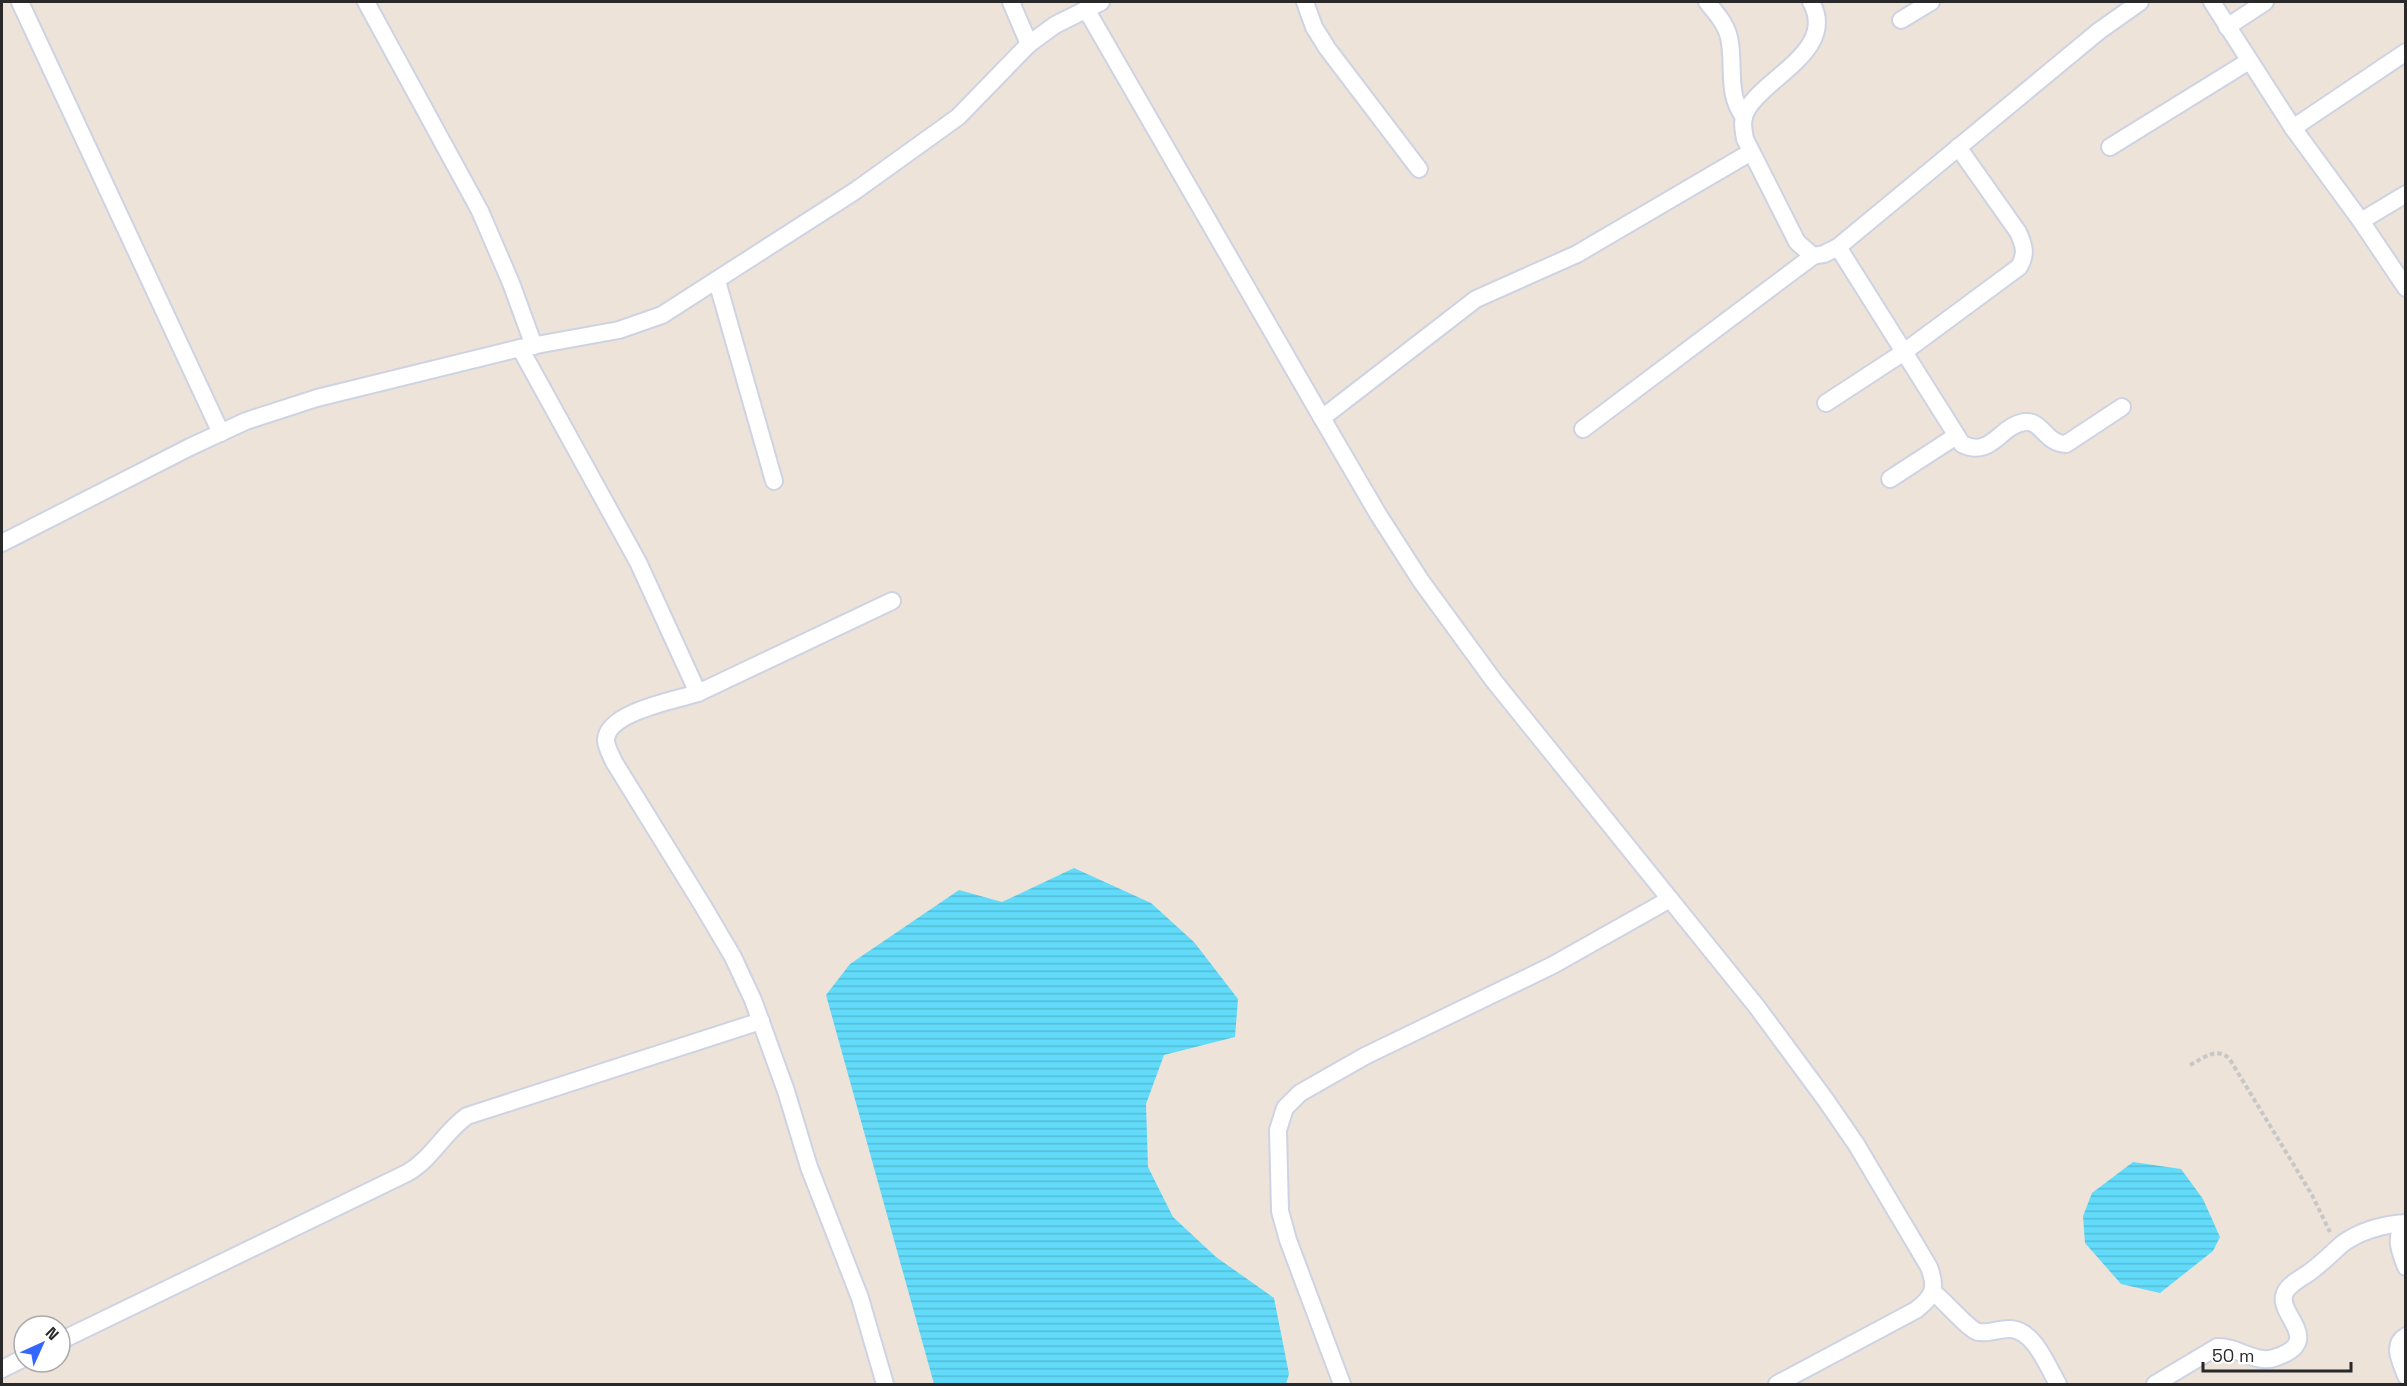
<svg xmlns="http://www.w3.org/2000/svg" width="2407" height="1386" viewBox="0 0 2407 1386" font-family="'Space Grotesk',sans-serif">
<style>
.water{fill:url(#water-rules)}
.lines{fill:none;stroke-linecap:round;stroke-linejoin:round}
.street-casing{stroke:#ced3e3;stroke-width:20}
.path{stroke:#c7c7c7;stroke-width:4;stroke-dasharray:4.5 3;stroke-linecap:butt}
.street{stroke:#fff;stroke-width:16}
</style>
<defs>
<pattern id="water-rules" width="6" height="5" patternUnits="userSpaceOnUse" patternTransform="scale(1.5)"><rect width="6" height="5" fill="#61dbf9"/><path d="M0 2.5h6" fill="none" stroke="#54bcd5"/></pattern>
</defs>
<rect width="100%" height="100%" fill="#ede3d9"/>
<g class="water">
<polygon points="1074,868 1151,903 1194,942 1238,999 1235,1037 1164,1055 1146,1104 1148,1167 1173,1217 1216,1257 1274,1298 1289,1374 1286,1384 934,1384 826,995 850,964 959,890 1002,902"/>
<polygon points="2133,1162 2181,1169 2203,1199 2220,1237 2213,1251 2160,1293 2121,1284 2085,1243 2083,1216 2092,1193"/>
</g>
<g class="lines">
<defs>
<g id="street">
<polyline points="20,2 221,433"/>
<polyline points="366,2 480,211 511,283 534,346"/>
<polyline points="1011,2 1029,44"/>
<polyline points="1305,2 1314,27 1327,48 1419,169"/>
<path d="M 1707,2 C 1717,14 1728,26 1730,43 C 1734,69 1727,95 1744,117"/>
<path d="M 1811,2 C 1838,49 1766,77 1748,108 C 1741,118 1743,128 1745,139 L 1797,242 L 1813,256 L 1824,254 L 1838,247 L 2099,31 L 2140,2"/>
<polyline points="2212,2 2293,128 2361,221 2406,288"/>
<path d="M 1086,9 L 1322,418 L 1378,514 L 1421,581 L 1494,681 L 1757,1007 L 1825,1099 L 1856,1144 L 1929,1267 C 1937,1288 1934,1296 1916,1310 L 1777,1384"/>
<polyline points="1901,20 1931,2"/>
<polyline points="2227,27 2265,2"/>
<polyline points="2293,128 2406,52"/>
<polyline points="2110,147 2249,61"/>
<polyline points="2361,221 2406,194"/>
<path d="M 1838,247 L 1962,444 C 1992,459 2000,424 2026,422 C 2042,421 2046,444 2066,444 L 2122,407"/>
<polyline points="717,281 774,481"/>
<path d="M 520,348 L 638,562 L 698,693 C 676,700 607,712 606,740 C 606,747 611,755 614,762 L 703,906 L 733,957 L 753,1000 L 786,1091 L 809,1167 L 860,1298 L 885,1384"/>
<path d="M 1826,403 L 1904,352 L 2019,267 C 2027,254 2024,245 2018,232 L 1958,147"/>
<polyline points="1322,418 1476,299 1577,254 1751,152"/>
<polyline points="1583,429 1813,256"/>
<polyline points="1890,479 1956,436"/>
<polyline points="2,543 190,447 246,421 317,398 520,348 619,330 662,315 855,191 958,117 1029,44 1055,25 1101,2"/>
<polyline points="698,693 892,601"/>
<path d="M 2406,1223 C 2393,1237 2400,1251 2406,1267"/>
<path d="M 1933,1292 C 1944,1300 1968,1329 1978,1332 C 1989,1334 2001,1328 2011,1329 C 2035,1331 2047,1366 2058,1384"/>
<path d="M 2406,1336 C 2391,1345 2401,1362 2406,1376"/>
<path d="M 60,1341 L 407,1173 C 432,1159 444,1132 467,1116 L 761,1021"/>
<polyline points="2,1369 24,1358"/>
<polyline points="1342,1384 1288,1240 1280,1211 1278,1130 1285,1108 1300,1093 1365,1056 1553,965 1670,899"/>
<path d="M 2155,1384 L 2217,1347 C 2237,1346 2255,1364 2274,1358 C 2325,1342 2279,1316 2284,1296 C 2286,1285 2302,1278 2310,1272 C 2322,1263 2331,1254 2341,1245 C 2358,1231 2385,1224 2406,1223"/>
</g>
</defs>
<use href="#street" class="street-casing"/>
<path class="path" d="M 2190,1065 C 2204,1058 2215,1047 2229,1058 L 2312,1195 L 2330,1232"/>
<use href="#street" class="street"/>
</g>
<rect width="2407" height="1386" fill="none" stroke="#292929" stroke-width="6"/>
<g transform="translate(42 1344) rotate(45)"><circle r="28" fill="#ffffff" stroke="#a9a9a9" stroke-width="1.5"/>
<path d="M0-4.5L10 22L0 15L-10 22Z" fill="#3367ff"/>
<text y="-9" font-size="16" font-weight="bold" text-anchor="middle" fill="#292929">N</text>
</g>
<path d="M2203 1362v9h148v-9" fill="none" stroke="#292929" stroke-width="3"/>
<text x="2212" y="1362" font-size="18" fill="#292929" stroke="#ffffff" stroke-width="4.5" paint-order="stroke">50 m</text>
</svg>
